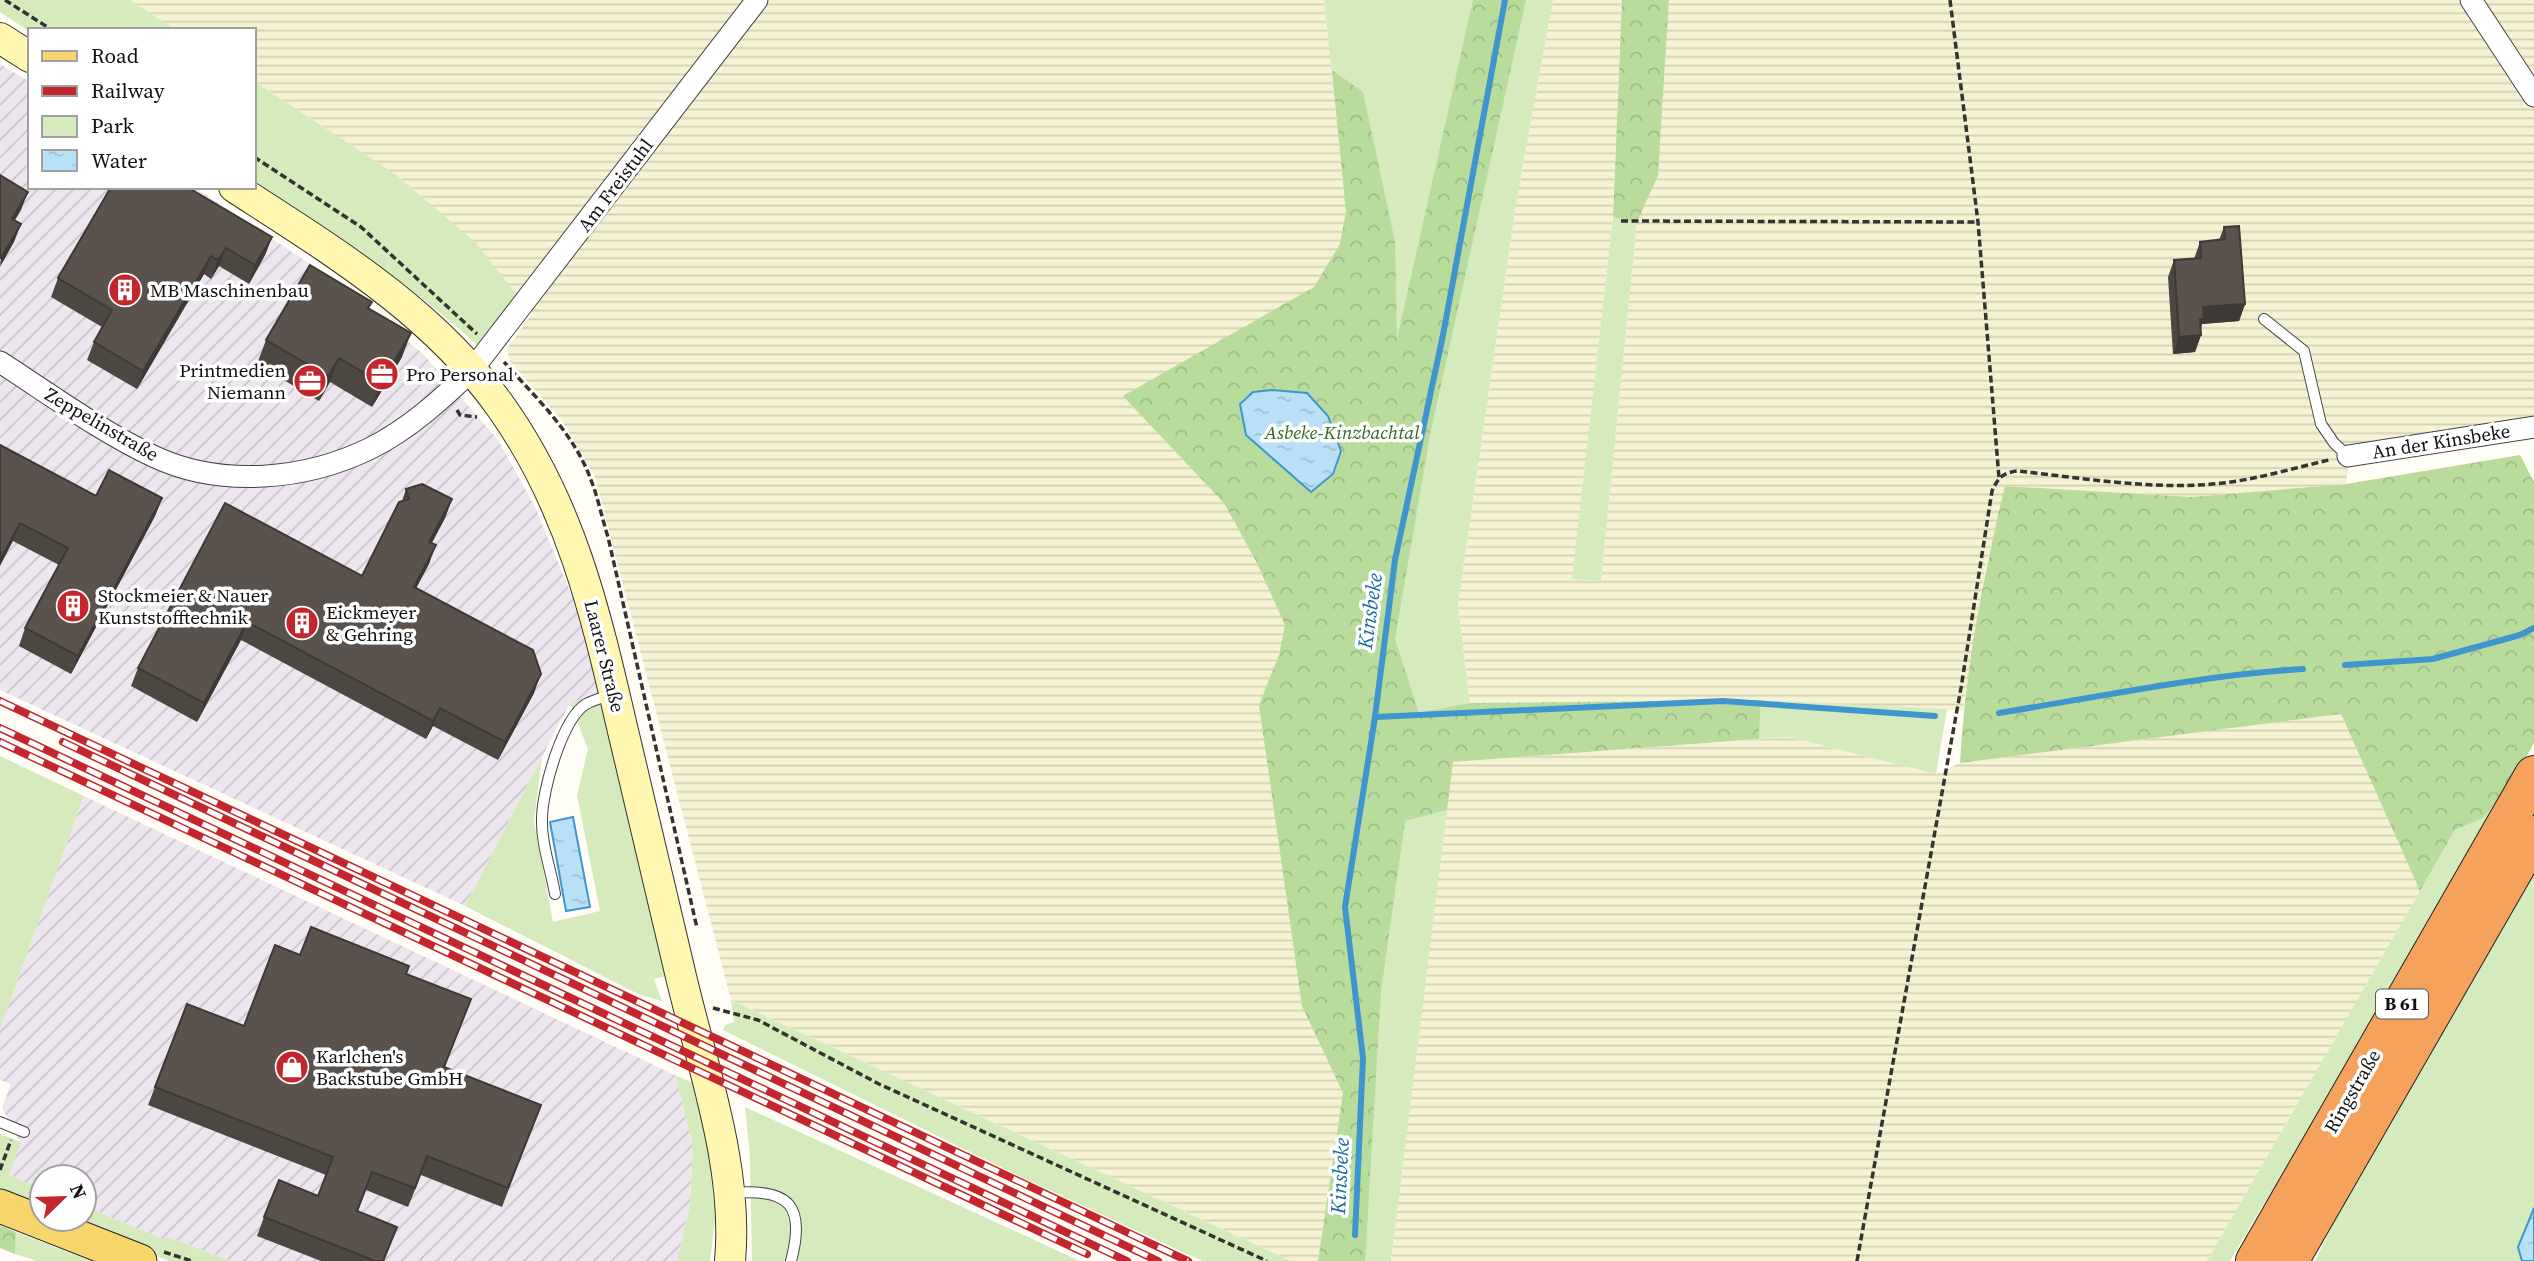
<svg xmlns="http://www.w3.org/2000/svg" width="2534" height="1261" viewBox="0 0 2534 1261" font-family="'Source Serif 4',serif">
<style>
.industrial{fill:url(#industrial-furrows)}
.farmland{fill:url(#farmland-rules)}
.green{fill:#d5ebbd}
.forest{fill:url(#forest-crowns)}
.water{fill:url(#water-ripples);stroke:#3f96cf;stroke-width:2}
.lines{fill:none;stroke-linecap:round;stroke-linejoin:round}
.stream{stroke:#3f96cf;stroke-width:6}
.lane-casing{stroke:#444;stroke-width:12}
.street-casing{stroke:#444;stroke-width:23}
.secondary-casing{stroke:#333;stroke-width:32}
.primary-casing{stroke:#222;stroke-width:35}
.highway-casing{stroke:#222;stroke-width:40}
.path{stroke:#333;stroke-width:3.5;stroke-dasharray:7 3.5;stroke-linecap:butt}
.lane{stroke:#fff;stroke-width:10}
.street{stroke:#fff;stroke-width:21}
.secondary{stroke:#fff6b0;stroke-width:30}
.primary{stroke:#f9d66b;stroke-width:33}
.highway{stroke:#f5a25d;stroke-width:38}
.rail-casing{stroke:#c4262e;stroke-width:8}
.rail{stroke:#fff;stroke-width:5;stroke-dasharray:16;stroke-linecap:butt}
.wall{fill:#4d4742}
.shaded-wall{fill:#3f3936}
.building{fill:#5a524d;stroke:#3f3936;stroke-width:2}
.labels{text-anchor:middle;stroke-width:7;stroke-linejoin:round;paint-order:stroke}
.shield{fill:#fff;stroke:#585858;stroke-width:2}
.shield-label{font-size:18px;font-weight:bold;fill:#111}
.street-label{font-size:19px;fill:#111;stroke:#fff}
.poi-label{font-size:19px;fill:#111;stroke:#fff;text-anchor:start}
.park-label{font-size:19px;font-style:italic;fill:#2f6b1f;stroke:#fff}
.water-label{font-size:21px;font-style:italic;fill:#1768a6;stroke:#fff}
</style>
<defs>
<pattern id="industrial-furrows" width="10" height="10" patternUnits="userSpaceOnUse" patternTransform="scale(1.75)"><rect width="10" height="10" fill="#eee6ef"/><path d="M-1 1l2-2M0 10L10 0M9 11l2-2" fill="none" stroke="#cbc4cc"/></pattern>
<pattern id="farmland-rules" width="6" height="5" patternUnits="userSpaceOnUse" patternTransform="scale(1.75)"><rect width="6" height="5" fill="#f6f3d4"/><path d="M0 2.5h6" fill="none" stroke="#d2cfb5"/></pattern>
<pattern id="forest-crowns" width="20" height="18" patternUnits="userSpaceOnUse" patternTransform="scale(1.75)"><rect width="20" height="18" fill="#b9dc9c"/><path d="M2 6a3 3 0 1 1 6 0M12 15a3 3 0 1 1 6 0" fill="none" stroke="#9ebc85"/></pattern>
<pattern id="water-ripples" width="26" height="14" patternUnits="userSpaceOnUse" patternTransform="scale(1.75)"><rect width="26" height="14" fill="#b9e0f7"/><path d="M2 4q2-2 4 0t4 0M15 11q2-2 4 0t4 0" fill="none" stroke="#9ebfd3"/></pattern>
</defs>
<rect width="100%" height="100%" fill="#fffdf5"/>
<g class="industrial">
<polygon points="0,64 30,82 30,187 194,187 339,283 423,354 498,440 535,507 579,613 599,695 570,703 465,906 0,690"/>
<polygon points="84,796 675,1075 693,1146 690,1204 677,1261 230,1261 169,1237 163,1239 84,1206 84,1177 42,1177 42,1189 8,1176 20,1142 2,1108 11,1084 0,1080 0,1029"/>
</g>
<g class="farmland">
<polygon points="130,0 1324,0 1346,212 1340,244 1314,288 1124,396 1224,503 1256,561 1285,625 1279,655 1259,705 1302,1006 1343,1093 1318,1261 1291,1261 731,1000 595,477 561,419 510,362 507,349 533,312 395,174 254,81 254,30 176,30"/>
<polygon points="1553,0 1622,0 1613,217 1573,579 1601,581 1637,222 1658,176 1669,0 2534,0 2534,415 2350,452 2346,484 2192,497 2006,486 1986,565 1963,711 1761,700 1470,703 1458,605 1516,204"/>
<polygon points="2341,714 2420,891 2207,1261 1391,1261 1452,762 1789,737 1936,774 1960,763"/>
</g>
<g class="green">
<polygon points="0,0 130,0 176,30 30,30 30,32 0,12"/>
<polygon points="1324,0 1553,0 1516,204 1458,605 1470,703 1419,714 1413,818 1447,810 1391,1261 1318,1261 1343,1093 1302,1006 1259,705 1279,655 1285,625 1256,561 1224,503 1123,396 1314,288 1340,244 1346,212"/>
<path d="M 254,81 L 395,174 L 475,242 L 519,297 L 479,347 C 411,283 331,233 254,181 Z"/>
<polygon points="1613,217 1637,222 1601,581 1572,579"/>
<polygon points="599,695 666,976 654,979 662,1001 638,994 465,906 542,757 534,822 553,922 600,911 577,795 588,749 570,703"/>
<polygon points="1761,700 1947,709 1936,774 1789,737 1759,739"/>
<polygon points="0,756 84,796 0,1029"/>
<polygon points="2510,787 2317,1127 2261,1208 2230,1261 2207,1261 2455,830 2483,818"/>
<polygon points="2534,859 2534,1261 2315,1261 2375,1137"/>
<polygon points="731,1000 1291,1261 1202,1261 1017,1175 723,1030 725,1025 734,1022"/>
<polygon points="675,1075 693,1083 708,1144 715,1219 710,1261 677,1261 690,1204 693,1146"/>
<polygon points="745,1107 1080,1261 752,1261 750,1156"/>
<polygon points="0,1134 21,1142 9,1175 42,1189 42,1210 0,1194"/>
<polygon points="84,1206 163,1239 169,1237 230,1261 169,1261 64,1219 84,1219"/>
<polygon points="16,1232 91,1261 37,1261 15,1254"/>
</g>
<g class="forest">
<polygon points="1473,0 1526,0 1430,435 1395,639 1419,713 1470,703 1761,700 1759,739 1453,762 1447,810 1405,821 1381,991 1365,1261 1318,1261 1343,1093 1302,1006 1259,705 1279,655 1285,625 1256,561 1224,503 1123,396 1314,287 1340,244 1346,212 1332,70 1363,92 1395,242 1397,339"/>
<polygon points="1622,0 1669,0 1658,176 1637,222 1613,217"/>
<path d="M 2520,455 L 2534,482 L 2534,743 L 2510,787 L 2483,818 L 2455,830 L 2420,891 L 2341,714 L 1960,763 C 1965,670 1983,577 2005,486 L 2192,497 L 2346,484 Z"/>
<polygon points="0,1225 16,1232 15,1254 0,1248"/>
</g>
<g class="water">
<polygon points="1272,390 1307,393 1328,416 1341,451 1333,474 1311,492 1246,435 1240,404 1253,392"/>
<polygon points="573,817 590,907 566,911 550,822"/>
<polygon points="2534,1208 2534,1261 2522,1261 2518,1247"/>
</g>
<g class="lines">
<g class="stream">
<polyline points="2345,665 2433,659 2520,635 2534,628"/>
<path d="M 1999,713 C 2098,697 2203,675 2303,669"/>
<polyline points="1375,717 1723,701 1935,716"/>
<polyline points="1355,1235 1363,1058 1345,907 1375,717 1395,560 1443,335 1505,0"/>
</g>
<defs>
<g id="lane">
<polyline points="2264,319 2304,351 2321,424 2334,443 2348,456"/>
<path d="M 555,894 C 551,870 541,843 542,819 C 542,791 562,719 586,704 C 594,700 604,697 612,694"/>
<polyline points="0,1122 24,1132"/>
<path d="M 732,1193 C 789,1188 806,1205 791,1261"/>
</g>
<g id="street">
<polyline points="2471,0 2534,96"/>
<path d="M 0,362 C 48,393 103,433 155,457 C 222,488 306,480 371,448 C 409,429 442,399 472,370 L 757,0"/>
<polyline points="2348,456 2534,427"/>
</g>
<g id="secondary">
<polyline points="0,38 30,57"/>
<path d="M 234,187 C 331,250 433,311 501,407 C 572,507 596,615 623,731 C 642,810 660,889 679,968 C 700,1061 739,1164 730,1261"/>
</g>
<polyline id="primary" points="0,1206 140,1261"/>
<g id="highway">
<polyline points="2255,1261 2534,775"/>
<polyline points="2289,1261 2534,835"/>
</g>
</defs>
<use href="#lane" class="lane-casing"/>
<use href="#street" class="street-casing"/>
<use href="#secondary" class="secondary-casing"/>
<use href="#primary" class="primary-casing"/>
<use href="#highway" class="highway-casing"/>
<g class="path">
<polyline points="5,0 52,30"/>
<polyline points="1950,0 1978,222 1999,478"/>
<polyline points="254,157 361,227 477,334"/>
<polyline points="1621,221 1978,222"/>
<path d="M 504,362 C 536,398 574,433 591,480 C 598,498 602,518 608,537 L 697,928"/>
<polyline points="457,410 460,415 477,417"/>
<polyline points="713,1008 758,1020 879,1084 1267,1261"/>
<polyline points="0,1170 11,1140"/>
<polyline points="164,1252 192,1261"/>
<path d="M 1857,1261 L 1961,688 L 1992,491 C 1998,478 2002,473 2017,471 C 2085,478 2155,491 2223,483 C 2258,479 2294,468 2329,460"/>
</g>
<use href="#lane" class="lane"/>
<use href="#street" class="street"/>
<use href="#secondary" class="secondary"/>
<use href="#primary" class="primary"/>
<use href="#highway" class="highway"/>
<defs>
<g id="rail">
<polyline points="0,701 1188,1261"/>
<polyline points="0,728 1127,1261"/>
<polyline points="0,742 1087,1254"/>
<polyline points="63,742 1158,1261"/>
</g>
</defs>
<use href="#rail" class="rail-casing"/>
<use href="#rail" class="rail"/>
</g>
<g class="wall">
<polygon points="2224,227 2245,304 2239,321 2202,324 2201,328 2201,335 2195,352 2173,354 2168,277 2174,260 2194,259 2200,242 2219,240"/>
<polygon points="272,237 265,255 249,284 219,266 211,279 204,274 137,389 87,360 94,342 102,327 51,297 58,278"/>
<polygon points="369,309 402,357 372,407 330,382 319,401 257,364 266,340"/>
<polygon points="0,445 96,496 162,498 155,516 71,674 19,646 25,628 59,565 13,541"/>
<polygon points="406,489 452,499 445,518 432,543 429,564 416,588 534,693 498,760 433,726 426,739 241,640 197,722 131,686 138,668 225,503 362,576 402,501"/>
<polygon points="300,955 407,974 445,1067 534,1123 502,1207 421,1175 408,1207 366,1190 358,1211 397,1227 384,1261 321,1261 257,1236 264,1217 318,1196 326,1175 148,1105 155,1087 244,1026"/>
</g>
<g class="shaded-wall">
<polygon points="28,192 21,210 5,237 12,219"/>
<polygon points="21,224 14,242 0,267 1,258"/>
<polygon points="272,237 265,255 249,284 255,265"/>
<polygon points="226,248 219,266 211,279 218,260"/>
<polygon points="211,256 204,274 137,389 143,371"/>
<polygon points="2245,304 2239,321 2202,324 2198,335 2201,335 2195,352 2173,354 2179,337 2203,307"/>
<polygon points="411,333 402,357 372,407 381,383"/>
<polygon points="339,358 330,382 319,401 328,376"/>
<polygon points="162,498 155,516 71,674 78,656"/>
<polygon points="452,499 445,518 422,560 429,542"/>
<polygon points="20,523 13,541 0,566 0,560"/>
<polygon points="436,545 429,564 407,605 414,587"/>
<polygon points="247,622 241,640 197,722 204,703"/>
<polygon points="541,674 534,693 498,760 505,742"/>
<polygon points="440,708 433,726 426,739 433,721"/>
</g>
<g class="building">
<polygon points="0,175 28,192 12,219 21,224 1,258 0,258"/>
<polygon points="111,187 187,187 272,237 255,265 226,248 218,260 211,256 143,371 94,342 112,310 58,278"/>
<polygon points="2239,226 2245,304 2203,307 2204,319 2200,319 2201,335 2179,337 2174,260 2201,258 2200,242 2225,239 2224,227"/>
<polygon points="310,265 372,302 368,308 411,333 381,383 339,358 328,376 266,340"/>
<polygon points="0,445 96,496 109,470 162,498 78,656 25,628 68,548 20,523 0,560"/>
<polygon points="422,484 452,499 429,542 436,545 414,587 533,650 541,674 505,742 440,708 433,721 247,622 204,703 138,668 225,503 362,576 399,502 409,499 406,489"/>
<polygon points="311,927 409,966 406,974 471,999 444,1067 541,1105 508,1188 427,1156 415,1188 372,1172 357,1211 397,1227 383,1261 375,1261 264,1217 279,1180 318,1196 333,1157 155,1087 187,1004 244,1026 275,945 300,955"/>
</g>
<defs>
<symbol id="building-disc" viewBox="-11 -11 22 22"><circle r="9.5" fill="#c4262e" stroke="#fff"/><path d="M-4-6H4V6H1V3H-1V6H-4ZM-2.5-4.3h1.7v1.8h-1.7ZM.8-4.3h1.7v1.8H.8ZM-2.5-1h1.7V.8h-1.7ZM.8-1h1.7V.8H.8Z" fill="#fff"/></symbol>
<symbol id="office-disc" viewBox="-11 -11 22 22"><circle r="9.5" fill="#c4262e" stroke="#fff"/><path d="M-6-3h4V-5.5h4V-3h4V5H-6ZM-1-4.5V-3h2v-1.5ZM-6 0V1H6V0Z" fill="#fff"/></symbol>
<symbol id="shop-disc" viewBox="-11 -11 22 22"><circle r="9.5" fill="#c4262e" stroke="#fff"/><path d="M-5-2.5h2.3a2.7 3.5 0 0 1 5.4 0H5L5.5 6h-11ZM-1.5-2.5h3a1.5 2.3 0 0 0-3 0Z" fill="#fff"/></symbol>
</defs>
<g fill-rule="evenodd">
<use href="#building-disc" x="106" y="271" width="38" height="38"/>
<use href="#office-disc" x="363" y="355" width="38" height="38"/>
<use href="#office-disc" x="291" y="362" width="38" height="38"/>
<use href="#building-disc" x="54" y="587" width="38" height="38"/>
<use href="#building-disc" x="283" y="604" width="38" height="38"/>
<use href="#shop-disc" x="273" y="1048" width="38" height="38"/>
</g>
<g class="labels">
<rect class="shield" x="2376" y="989.5" width="52" height="29" rx="5"/>
<g class="shield-label">
<text x="2402" y="1010">B 61</text>
</g>
<g class="street-label">
<text transform="translate(615 185) rotate(-53)" y="7">Am Freistuhl</text>
<text transform="translate(102 424) rotate(30)" y="7">Zeppelinstraße</text>
<text transform="translate(2441 441) rotate(-9)" y="7">An der Kinsbeke</text>
<text transform="translate(605 656) rotate(76)" y="7">Laarer Straße</text>
<text transform="translate(2352 1091) rotate(-60)" y="7">Ringstraße</text>
</g>
<g class="poi-label">
<text x="150" y="297">MB Maschinenbau</text>
<text x="286" y="377" text-anchor="end">Printmedien<tspan x="286" dy="22">Niemann</tspan></text>
<text x="406" y="381">Pro Personal</text>
<text x="98" y="602">Stockmeier &amp; Nauer<tspan x="98" dy="22">Kunststofftechnik</tspan></text>
<text x="326" y="619">Eickmeyer<tspan x="326" dy="22">&amp; Gehring</tspan></text>
<text x="316" y="1063">Karlchen's<tspan x="316" dy="22">Backstube GmbH</tspan></text>
</g>
<g class="park-label">
<text x="1342" y="439">Asbeke-Kinzbachtal</text>
</g>
<g class="water-label">
<text transform="translate(1370 611) rotate(-82)" y="7">Kinsbeke</text>
<text transform="translate(1340 1176) rotate(-87)" y="7">Kinsbeke</text>
</g>
</g>
<rect x="28" y="28" width="228" height="161" fill="#ffffff" stroke="#a0a0a0" stroke-width="2"/>
<rect x="42" y="51" width="35" height="10" fill="#f9d66b" stroke="#a0a0a0" stroke-width="2"/>
<text x="91" y="63" font-size="21" fill="#111111">Road</text>
<rect x="42" y="86" width="35" height="10" fill="#c4262e" stroke="#a0a0a0" stroke-width="2"/>
<text x="91" y="98" font-size="21" fill="#111111">Railway</text>
<rect x="42" y="116" width="35" height="21" fill="#d5ebbd" stroke="#a0a0a0" stroke-width="2"/>
<text x="91" y="133" font-size="21" fill="#111111">Park</text>
<rect x="42" y="150" width="35" height="21" fill="url(#water-ripples)" stroke="#a0a0a0" stroke-width="2"/>
<text x="91" y="168" font-size="21" fill="#111111">Water</text>
<g transform="translate(63 1198) rotate(67)"><circle r="33" fill="#ffffff" stroke="#a0a0a0" stroke-width="2"/>
<path d="M0-5L12 26L0 18L-12 26Z" fill="#c4262e"/>
<text y="-10" font-size="19" font-weight="bold" text-anchor="middle" fill="#111111">N</text>
</g>
</svg>
